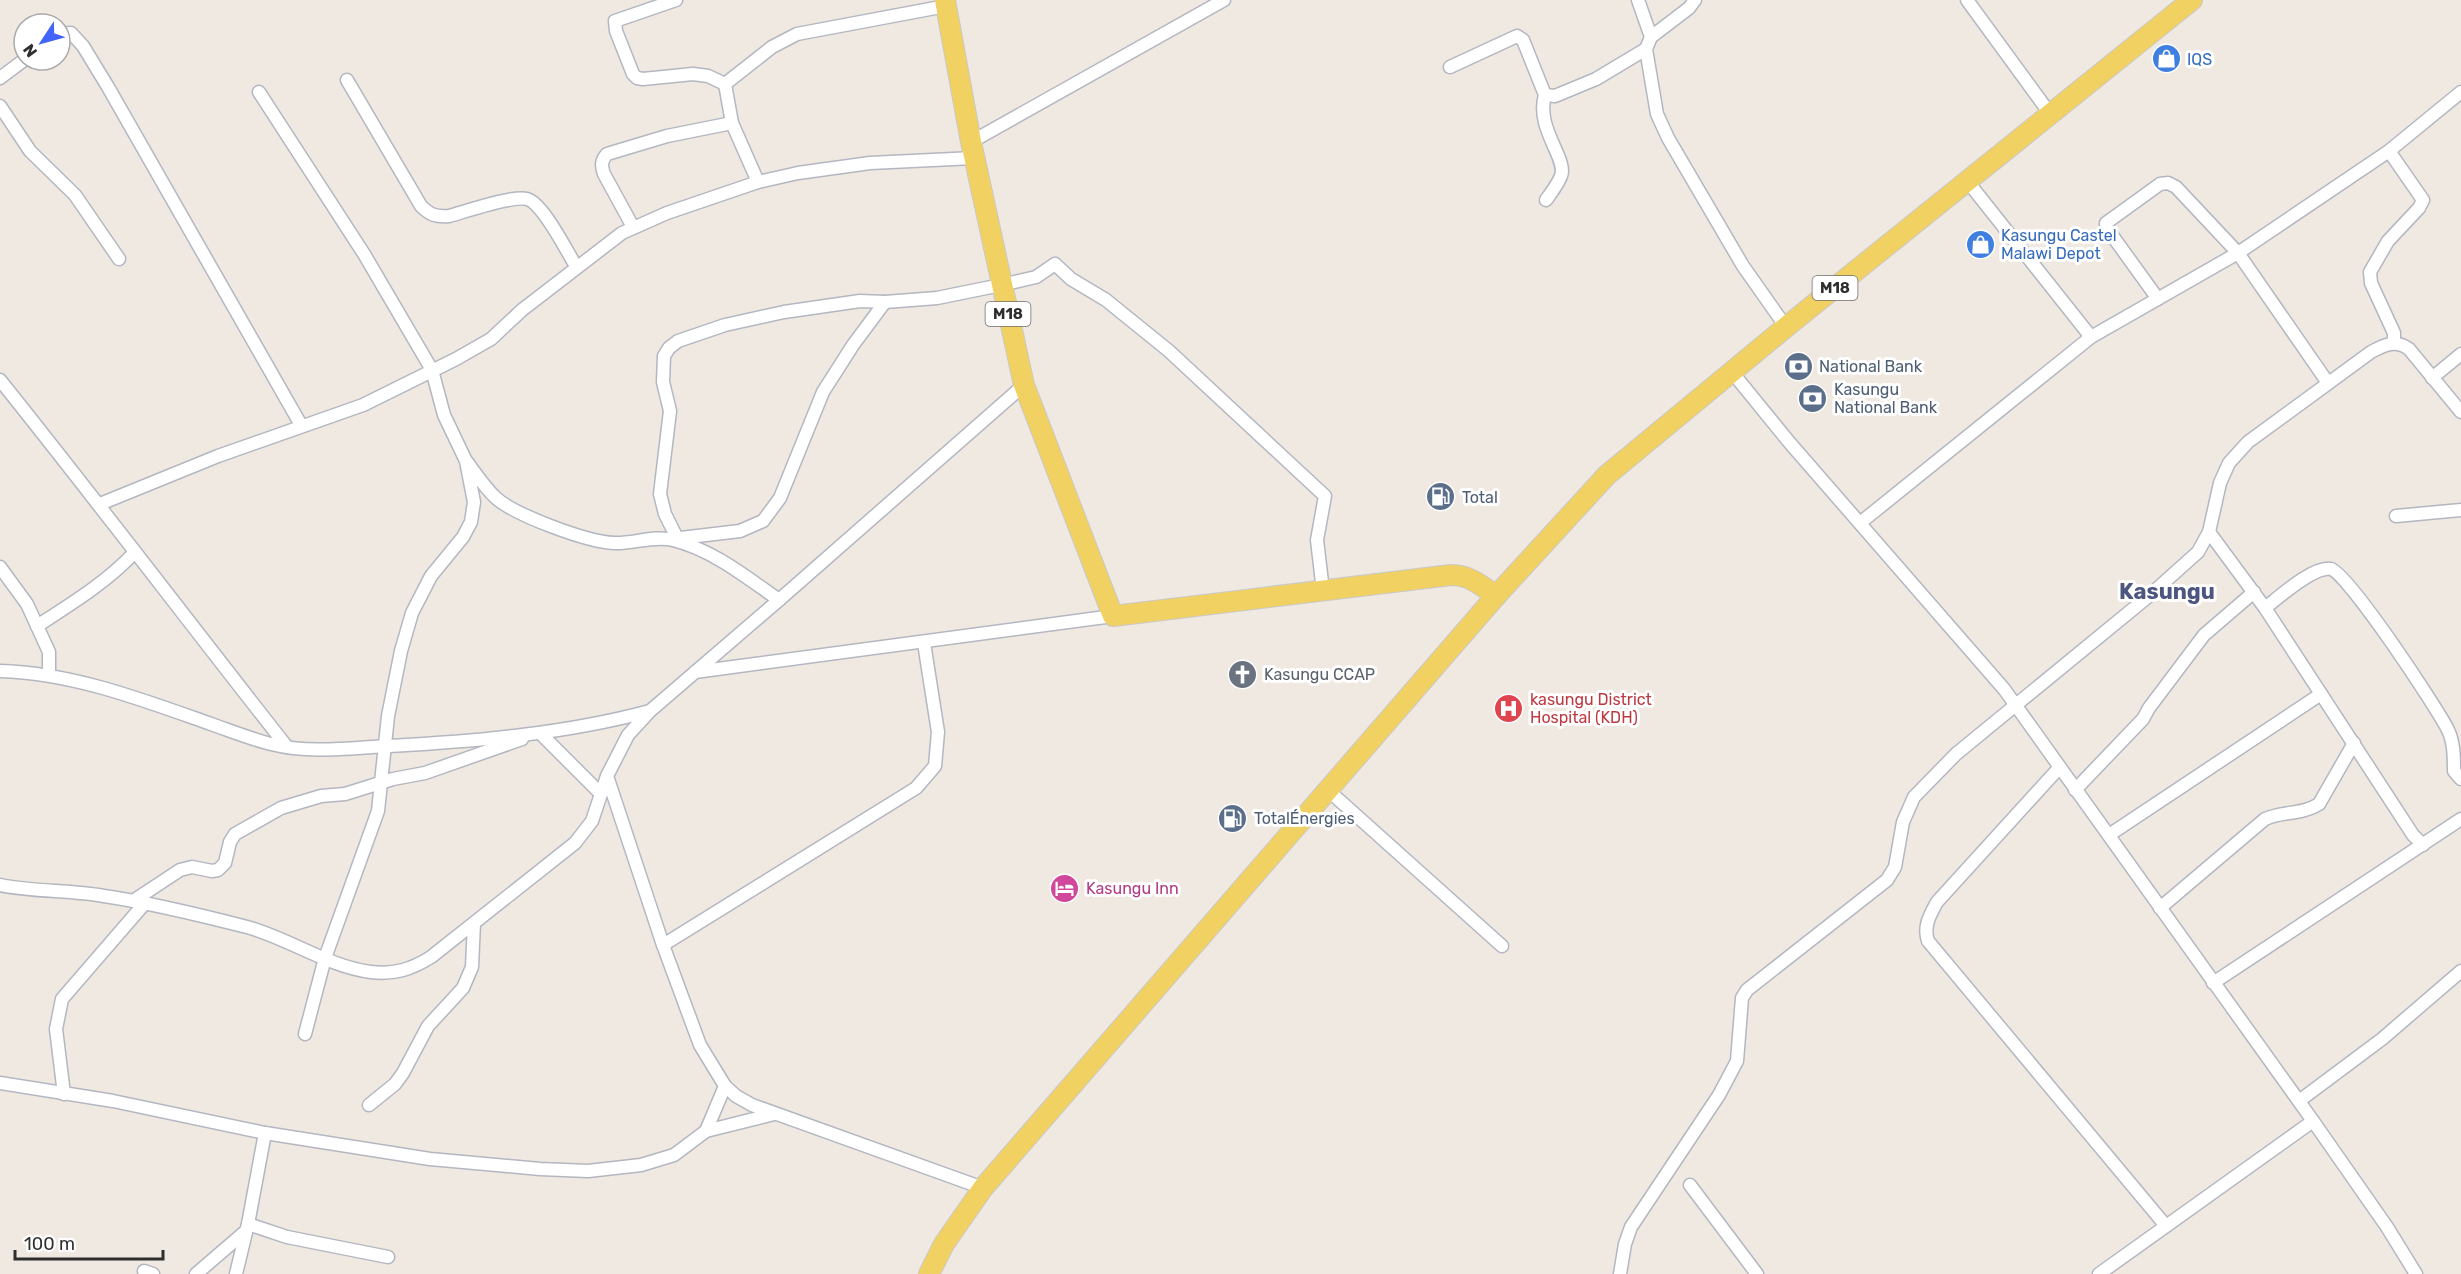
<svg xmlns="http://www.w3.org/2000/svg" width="2461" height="1274" viewBox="0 0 2461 1274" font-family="Rubik,sans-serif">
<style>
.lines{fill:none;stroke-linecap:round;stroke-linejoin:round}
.street-casing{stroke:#b4b7c1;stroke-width:15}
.primary-casing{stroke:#c9c9c9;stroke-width:22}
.street{stroke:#fff;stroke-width:12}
.primary{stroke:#f2d163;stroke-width:20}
.labels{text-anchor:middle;stroke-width:6;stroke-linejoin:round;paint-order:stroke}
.shield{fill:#fff;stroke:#6d6d6d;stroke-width:1.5}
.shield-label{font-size:15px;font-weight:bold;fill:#2e2e2e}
.shop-label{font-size:16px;fill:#366cbe;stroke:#fff;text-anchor:start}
.service-label{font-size:16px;fill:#4e5e75;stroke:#fff;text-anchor:start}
.worship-label{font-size:16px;fill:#5b616d;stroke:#fff;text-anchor:start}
.health-label{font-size:16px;fill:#be3a42;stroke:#fff;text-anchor:start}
.hotel-label{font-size:16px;fill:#b23c85;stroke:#fff;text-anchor:start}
.district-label{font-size:22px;font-weight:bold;fill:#4d5680;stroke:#fff}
</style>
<rect width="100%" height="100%" fill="#efe9e1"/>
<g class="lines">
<defs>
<g id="street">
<polyline points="676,0 615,21 616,31 633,74 637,78 643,79 693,74 708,76 725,84"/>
<polyline points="1638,0 1651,37 1646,49 1657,114 1668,138 1743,266 1786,327"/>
<polyline points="1967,0 2051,115"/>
<polyline points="60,34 71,33 83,46 108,87 301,425"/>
<polyline points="1651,37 1689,8 1695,0"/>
<polyline points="1450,67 1517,36 1523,40 1545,95 1555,96 1596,79 1646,49"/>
<polyline points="0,78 24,60"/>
<path d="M 347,80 L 421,206 C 430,215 436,217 449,216 C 464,212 513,195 527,199 C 543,203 567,252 576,266"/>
<polyline points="259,92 364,254 432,370 444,415 466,461 474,502 471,522 463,537 431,576 412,613 401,651 388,716 378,811 325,958 305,1034"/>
<path d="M 1545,95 C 1535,128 1568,159 1561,176 C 1558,184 1551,193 1546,200"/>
<polyline points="0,106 30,151 75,195 119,259"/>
<polyline points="971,142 1224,0"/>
<polyline points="2389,151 2423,200 2419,208 2388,241 2370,272 2371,283 2394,333 2394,343"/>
<polyline points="758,182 732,123 725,84 772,47 797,34 946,6"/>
<polyline points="1968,182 2091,337"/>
<path d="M 633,227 L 604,174 C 601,165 601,161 607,154 L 667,136 L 732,123"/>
<polyline points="2158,299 2106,227 2106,223 2160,184 2168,183 2176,187 2238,253 2328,383"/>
<polyline points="1732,372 1789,442 2004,689 2313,1121 2387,1227 2416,1274"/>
<polyline points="2432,378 2461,354"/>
<path d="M 0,380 C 97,501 191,625 287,747"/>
<path d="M 467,462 C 476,474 485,488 496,498 C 515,515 587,542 614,543 C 632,544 655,535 673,540 C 713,550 746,577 779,600"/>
<polyline points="100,504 218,456 363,405 456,359 491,339 522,310 622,233 667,213 758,182 798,173 870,163 974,158"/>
<polyline points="2396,516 2461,510"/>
<polyline points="1860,523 2091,337 2238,253 2389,151 2461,92"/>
<polyline points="2209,532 2265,608 2413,835 2423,845"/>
<polyline points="677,538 665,514 660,494 670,411 663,382 664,356 669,348 678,341 725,325 784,312 860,301 885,302 937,298 1001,285 1036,277 1055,264 1071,279 1106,300 1169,351 1325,496 1317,540 1323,591"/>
<polyline points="672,539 740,531 763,521 780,498 823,392 853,345 885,302"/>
<polyline points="0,567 27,604 49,652 49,675"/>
<path d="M 2265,608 C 2278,598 2314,565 2331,569 C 2347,572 2438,709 2448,730 C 2454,742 2454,758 2454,771 L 2461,779"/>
<path d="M 37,626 C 71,604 107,582 135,552"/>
<path d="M 0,671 C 73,673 143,700 211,724 C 231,731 251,739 271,744 C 311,754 349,748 389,746 C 477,741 564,734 650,711"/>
<polyline points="695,672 1113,616"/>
<polyline points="541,734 601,794"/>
<path d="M 2059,768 L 1937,902 C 1930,915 1923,926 1928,941 L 2166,1226"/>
<polyline points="2075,790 2143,719 2149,708 2204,635 2254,592"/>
<polyline points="1329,791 1502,946"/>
<polyline points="2109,835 2321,694"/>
<path d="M 0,885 C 34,892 70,890 104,896 C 152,903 200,915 247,927 C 288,938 329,967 371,972 C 394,975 412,969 431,957 L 575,843 L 592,821 L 607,776"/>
<polyline points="133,901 180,870 192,867 212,871 218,870 225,863 230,842 235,834 281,808 321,796 345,794 393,779 425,773 522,739"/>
<path d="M 2160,908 L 2265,819 C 2282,811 2302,815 2319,804 L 2354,743"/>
<polyline points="663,945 916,788 935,766 938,732 924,643"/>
<polyline points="2213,983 2461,819"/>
<polyline points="0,1083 113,1101 265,1133 430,1159 540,1169 588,1171 641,1165 674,1155 706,1131 774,1114"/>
<polyline points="64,1094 56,1029 62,999 145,903"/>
<polyline points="2299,1101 2382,1039 2461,971"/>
<polyline points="369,1105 395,1084 403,1073 428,1026 463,988 472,967 474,923"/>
<polyline points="706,1131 725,1086"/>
<polyline points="1690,1185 1757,1274"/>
<polyline points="983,1188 752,1105 736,1096 725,1086 700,1045 663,945 607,776 628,735 650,711 779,600 1024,385"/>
<polyline points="248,1224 287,1237 388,1257"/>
<polyline points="144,1271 153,1274"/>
<polyline points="196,1274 246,1231"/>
<polyline points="236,1274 248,1224 265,1133"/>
<path d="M 1620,1274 L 1625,1244 L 1631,1227 L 1719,1095 L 1737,1061 L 1742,998 L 1747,990 L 1887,880 L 1895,867 L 1903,822 L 1914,797 L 1956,754 L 2150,595 L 2198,552 L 2209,532 L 2220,483 L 2229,463 L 2248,442 L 2371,352 C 2384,345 2396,339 2409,349 L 2461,412"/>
<polyline points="2099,1274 2313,1121"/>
</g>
<g id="primary">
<path d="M 945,0 L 971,142 L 1024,385 L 1113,616 L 1451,575 C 1470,575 1482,586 1496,596"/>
<polyline points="929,1274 944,1244 983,1188 1496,596 1607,475 1786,327 2192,0"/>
</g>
</defs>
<use href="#street" class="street-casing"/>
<use href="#primary" class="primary-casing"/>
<use href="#street" class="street"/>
<use href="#primary" class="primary"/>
</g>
<defs>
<symbol id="shop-disc" viewBox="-11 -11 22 22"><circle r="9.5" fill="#3f7fe0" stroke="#fff"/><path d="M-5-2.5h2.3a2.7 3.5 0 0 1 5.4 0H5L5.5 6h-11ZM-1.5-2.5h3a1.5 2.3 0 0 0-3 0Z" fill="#fff"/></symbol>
<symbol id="bank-disc" viewBox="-11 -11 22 22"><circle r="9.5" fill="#5c6f8a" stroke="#fff"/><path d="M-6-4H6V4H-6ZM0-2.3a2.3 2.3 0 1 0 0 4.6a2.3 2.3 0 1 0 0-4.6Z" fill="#fff"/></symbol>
<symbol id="fuel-disc" viewBox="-11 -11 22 22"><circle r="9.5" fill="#5c6f8a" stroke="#fff"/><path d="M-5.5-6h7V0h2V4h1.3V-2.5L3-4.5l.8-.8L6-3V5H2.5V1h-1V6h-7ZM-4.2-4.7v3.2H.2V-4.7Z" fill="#fff"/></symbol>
<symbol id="church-disc" viewBox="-11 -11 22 22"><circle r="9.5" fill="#6b7280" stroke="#fff"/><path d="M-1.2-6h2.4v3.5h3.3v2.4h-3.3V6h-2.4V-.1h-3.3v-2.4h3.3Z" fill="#fff"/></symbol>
<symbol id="hospital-disc" viewBox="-11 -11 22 22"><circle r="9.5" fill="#e0444e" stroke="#fff"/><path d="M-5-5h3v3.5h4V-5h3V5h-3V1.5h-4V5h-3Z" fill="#fff"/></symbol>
<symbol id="hotel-disc" viewBox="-11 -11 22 22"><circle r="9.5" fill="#d1479c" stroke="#fff"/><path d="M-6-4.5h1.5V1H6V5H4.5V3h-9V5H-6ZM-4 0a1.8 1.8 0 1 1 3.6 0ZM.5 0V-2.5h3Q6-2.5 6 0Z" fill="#fff"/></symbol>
</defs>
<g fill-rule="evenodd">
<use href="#shop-disc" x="2150" y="42" width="33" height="33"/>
<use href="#shop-disc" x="1964" y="228" width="33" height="33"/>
<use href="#bank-disc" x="1782" y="350" width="33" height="33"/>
<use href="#bank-disc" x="1796" y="382" width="33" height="33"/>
<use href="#fuel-disc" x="1424" y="480" width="33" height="33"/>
<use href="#church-disc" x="1226" y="658" width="33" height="33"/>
<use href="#hospital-disc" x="1492" y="692" width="33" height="33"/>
<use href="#fuel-disc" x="1216" y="802" width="33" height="33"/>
<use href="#hotel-disc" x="1048" y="872" width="33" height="33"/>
</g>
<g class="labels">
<g class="shield">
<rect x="1812.5" y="276" width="45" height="24" rx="4.5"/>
<rect x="985.5" y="302" width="45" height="24" rx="4.5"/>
</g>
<g class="shield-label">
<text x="1835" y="293">M18</text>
<text x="1008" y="319">M18</text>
</g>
<g class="shop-label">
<text x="2187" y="65">IQS</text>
<text x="2001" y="241">Kasungu Castel<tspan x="2001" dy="18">Malawi Depot</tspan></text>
</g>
<g class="service-label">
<text x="1819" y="372">National Bank</text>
<text x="1834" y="395">Kasungu<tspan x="1834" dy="18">National Bank</tspan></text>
<text x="1462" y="503">Total</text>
<text x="1254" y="824">TotalÉnergies</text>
</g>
<g class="worship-label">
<text x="1264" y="680">Kasungu CCAP</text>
</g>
<g class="health-label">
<text x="1530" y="705">kasungu District<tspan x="1530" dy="18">Hospital (KDH)</tspan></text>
</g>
<g class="hotel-label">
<text x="1086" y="894">Kasungu Inn</text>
</g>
<g class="district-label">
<text x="2167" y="599">Kasungu</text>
</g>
</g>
<g transform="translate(42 42) rotate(234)"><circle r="28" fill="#ffffff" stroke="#ababab" stroke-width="1.5"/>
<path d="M0-4.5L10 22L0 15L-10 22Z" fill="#4264fb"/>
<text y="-9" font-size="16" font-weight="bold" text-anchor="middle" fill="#2e2e2e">N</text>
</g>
<path d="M15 1250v9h148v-9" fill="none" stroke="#2e2e2e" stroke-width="3"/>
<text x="24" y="1250" font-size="18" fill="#2e2e2e" stroke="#ffffff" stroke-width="4.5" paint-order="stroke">100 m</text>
</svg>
